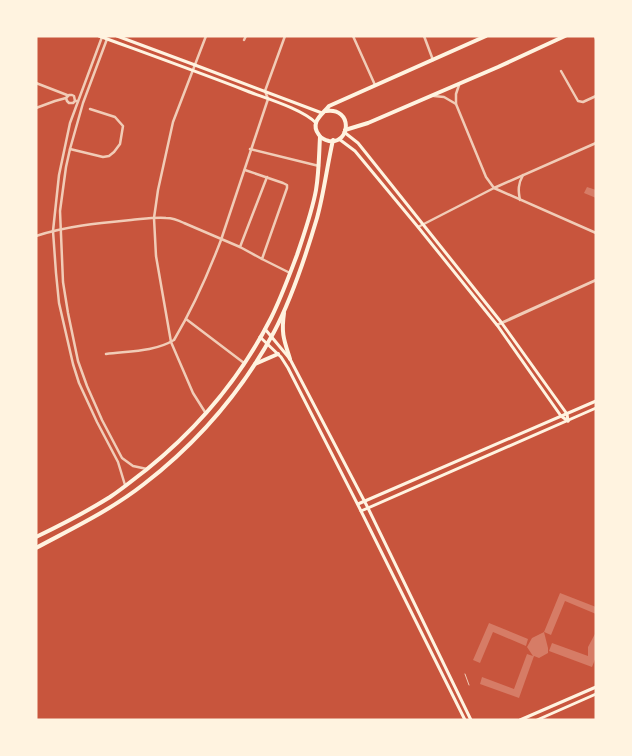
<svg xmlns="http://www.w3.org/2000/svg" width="632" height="756" viewBox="0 0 632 756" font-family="'DM Sans',sans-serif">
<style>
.building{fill:#d67c66}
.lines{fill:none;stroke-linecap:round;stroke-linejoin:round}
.service{stroke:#f1ccb7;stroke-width:1}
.minor{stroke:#f1ccb7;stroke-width:2.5}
.tertiary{stroke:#f1ccb7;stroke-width:3}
.secondary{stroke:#fff3e0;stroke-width:3}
.primary{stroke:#fff3e0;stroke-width:4}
</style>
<rect width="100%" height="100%" fill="#c8553d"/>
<g class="building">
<polygon points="587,187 596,190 596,198 584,193"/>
<polygon points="560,593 596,607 596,614 565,601 551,635 544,632"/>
<polygon points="489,623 528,639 526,646 493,632 480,663 473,660"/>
<polygon points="544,632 548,648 548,653 539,658 534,656 519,698 480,684 482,677 514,689 527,654 533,656 527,647 532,638"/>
<polygon points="596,632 596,657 592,667 549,651 552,643 588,656 588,647"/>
</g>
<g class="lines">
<polyline class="service" points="465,674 469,685"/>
<g class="minor">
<polyline points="353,36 375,85"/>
<polyline points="424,36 433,60"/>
<polyline points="595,36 596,39"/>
<polyline points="102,37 70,123 59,175 53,231 56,273 59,303 73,364 79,383 97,422 118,462 125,485"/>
<polyline points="107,39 83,103 70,149 66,167 60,211 63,282 68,313 78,361 87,386 102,420 122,458 133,466 147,469"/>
<polyline points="244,40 246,36"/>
<polyline points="561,71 578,101 583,102 596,96"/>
<polyline points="36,83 67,95"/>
<polyline points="459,85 456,94 456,104 486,177 494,188 596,233"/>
<polyline points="434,96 444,97 456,104"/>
<polyline points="75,101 73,103 69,103 67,101 66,98 69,95 72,95 74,96 75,101 78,101"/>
<polyline points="36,108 55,101 66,98"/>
<polyline points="70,149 103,157 109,156 114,152 120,144 123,126 115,117 90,109"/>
<polyline points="250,149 319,166"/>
<path d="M 520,200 C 518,190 518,184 523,175"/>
<polyline points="418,227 494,188 596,143"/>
<path d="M 36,236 C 67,226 100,223 131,220 C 143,219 155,217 166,218 C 173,218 178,220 184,223 L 240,247 L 262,259 L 287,188 L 287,185 L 283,183 L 245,170"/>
<polyline points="240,247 267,177"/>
<polyline points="262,259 290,273"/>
<polyline points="186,319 244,363"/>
<path d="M 106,354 C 129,351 154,352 174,340 C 193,308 208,274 221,240 L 268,99 L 265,91 L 285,36"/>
<polyline points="205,412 193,393 171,342 156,256 154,218 158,190 173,122 206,36"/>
</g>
<polyline class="tertiary" points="497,325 596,280"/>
<g class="secondary">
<path d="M 99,36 C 148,54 198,72 247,91 C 265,98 303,109 316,123"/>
<polyline points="117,36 195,65 322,113"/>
<polyline points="344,132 358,143 501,322 567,414 568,421"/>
<polyline points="339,139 355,151 418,227 497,325 561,416 568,421"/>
<polyline points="265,329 290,359 368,508 471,720"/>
<polyline points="260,337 281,357 288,368 361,511 465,720"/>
<polyline points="358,504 596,401"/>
<polyline points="361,511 596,408"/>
<polyline points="520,720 596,687"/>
<polyline points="537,720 596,694"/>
</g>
<g class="primary">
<path d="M 326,111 C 353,107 351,144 329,141 C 325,140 321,138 319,135 C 309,122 323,114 329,106 L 486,36"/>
<polyline points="345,130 368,123 498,67 565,36"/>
<path d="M 284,313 C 281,334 284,340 290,359"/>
<polyline points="255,364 278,354"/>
<path d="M 36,537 C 61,525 86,512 110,497 C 122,489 134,479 146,470 C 197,429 241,377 271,318 C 281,298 289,276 297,255 C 304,234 312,212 316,190 C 319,172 319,154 320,137"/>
<path d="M 36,548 C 73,528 111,510 144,484 C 197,443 242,391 274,332 C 292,298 306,255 317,218 C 324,193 327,166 333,140"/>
</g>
</g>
<rect width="632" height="756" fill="none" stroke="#fff3e0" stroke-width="75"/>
</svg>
